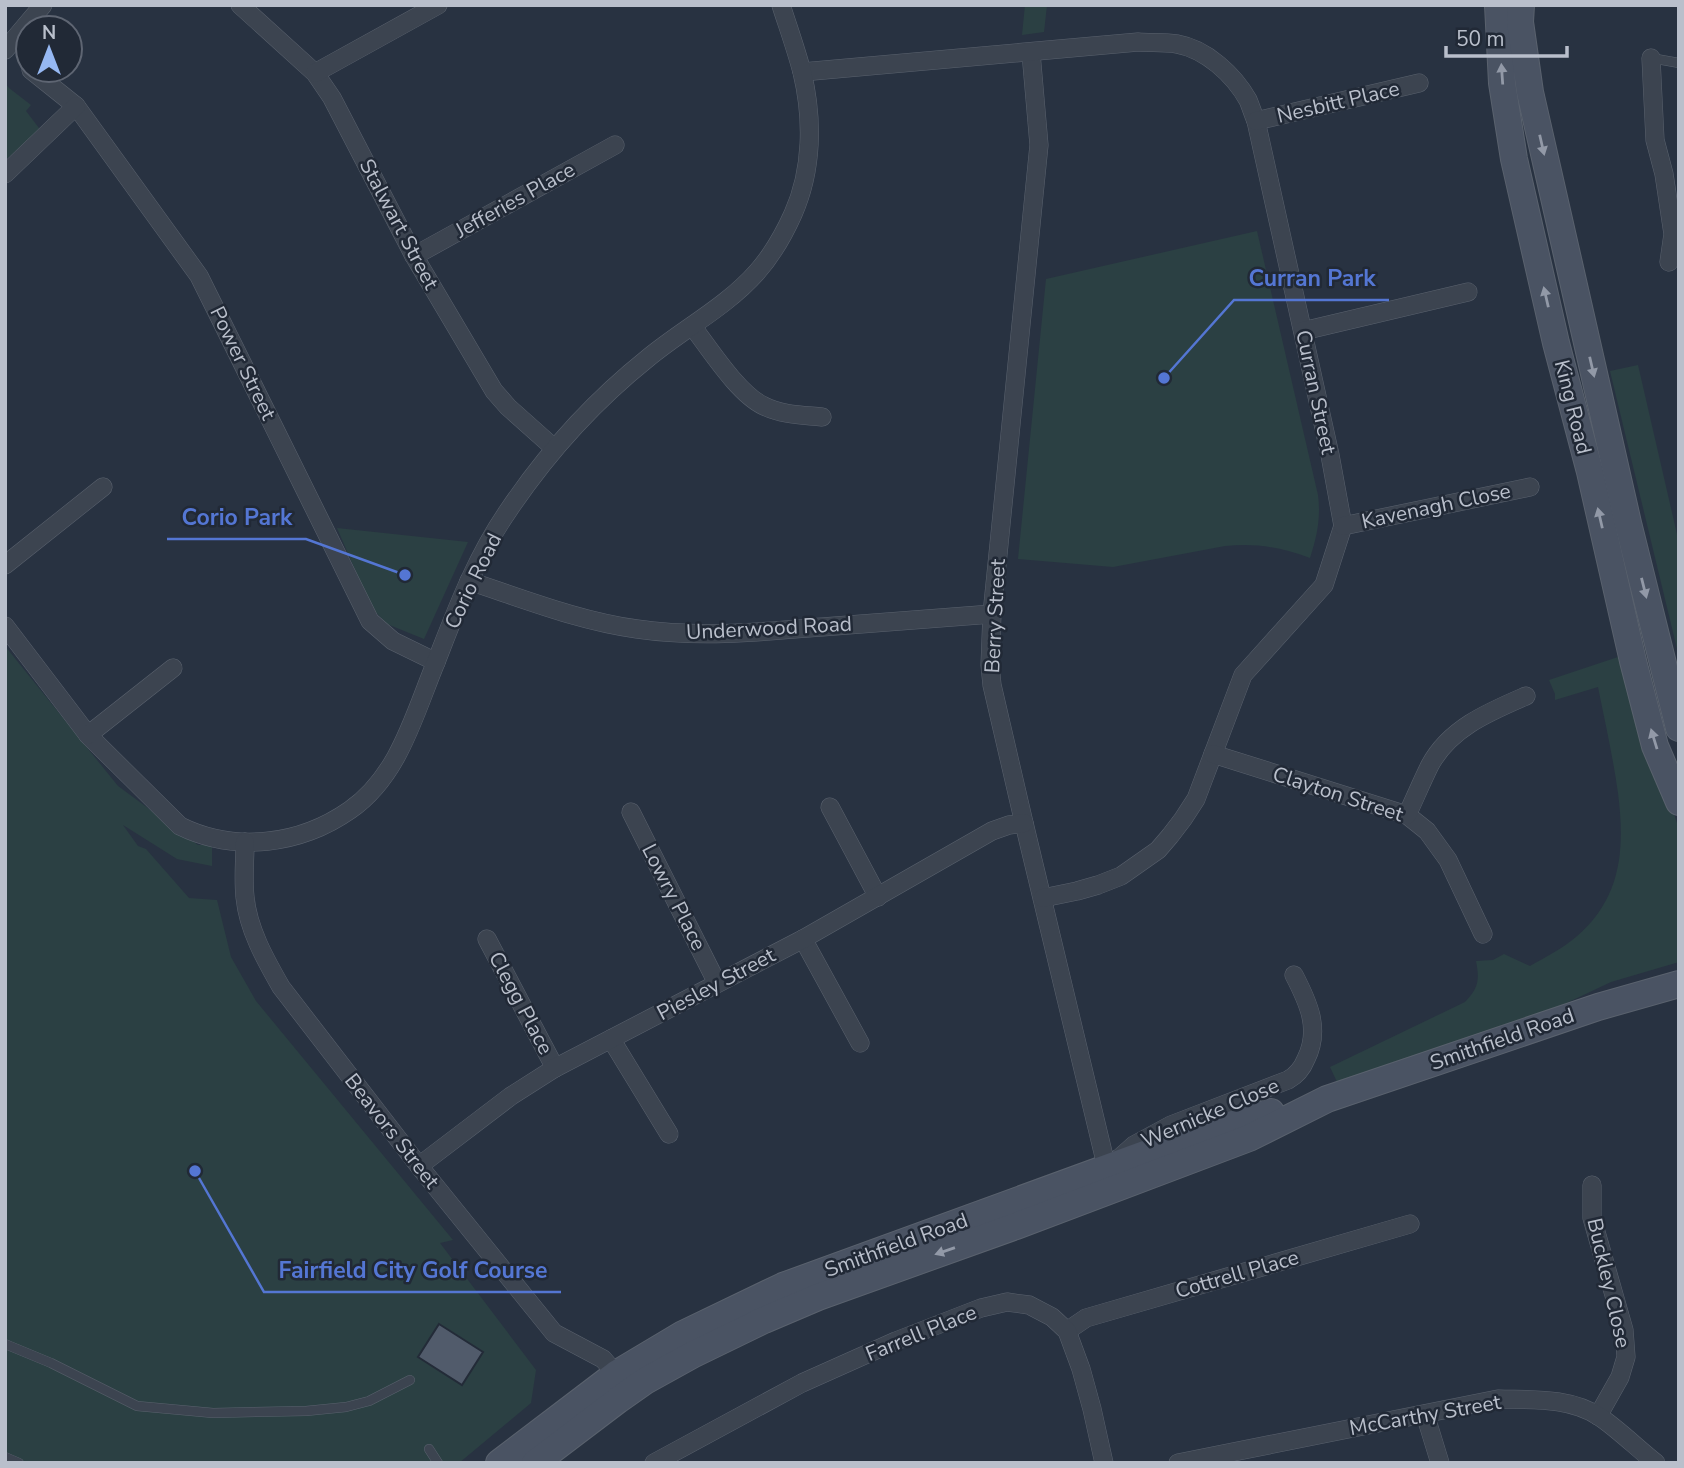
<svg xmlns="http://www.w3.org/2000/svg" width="1684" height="1468" viewBox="0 0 1684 1468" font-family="'Nunito Sans',sans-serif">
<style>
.green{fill:#2b4043}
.building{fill:#515b6b;stroke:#232b38;stroke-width:2}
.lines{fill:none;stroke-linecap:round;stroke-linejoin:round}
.lane-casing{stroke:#5a626e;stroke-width:10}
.street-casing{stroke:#5a626e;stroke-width:19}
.secondary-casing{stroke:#5a626e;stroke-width:28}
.lane{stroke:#3c4450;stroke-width:9}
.street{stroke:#3c4450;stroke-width:18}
.secondary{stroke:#4a5363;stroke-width:26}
.oneway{fill:#9299a7}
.labels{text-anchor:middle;stroke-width:5;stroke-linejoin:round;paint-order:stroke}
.street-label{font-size:21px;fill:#b9bfcb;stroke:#212936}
.leader{fill:none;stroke:#5476d3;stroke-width:2.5}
.callout-dot{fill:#5476d3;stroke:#212936;stroke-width:2.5}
.callout-label{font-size:23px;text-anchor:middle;font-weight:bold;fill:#5476d3;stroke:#212936;stroke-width:5;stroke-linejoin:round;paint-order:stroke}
</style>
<rect width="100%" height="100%" fill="#283241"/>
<g class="green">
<polygon points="1025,5 1047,5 1044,32 1022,35"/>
<polygon points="5,83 9,88 31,105 26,111 42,132 5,160"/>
<path d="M 1257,231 L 1318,495 C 1321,517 1317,537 1310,558 C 1280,547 1256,543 1225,546 L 1113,567 L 1018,559 L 1046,279 Z"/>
<polygon points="1638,365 1679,543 1679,657 1610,371"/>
<polygon points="337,528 468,542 424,639 387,624 371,607"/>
<polygon points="5,646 118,786 198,845 212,845 212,866 177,859 123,825 138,846 146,849 189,898 217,900 231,957 256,1001 453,1240 440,1243 536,1370 531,1403 459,1463 5,1463"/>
<path d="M 1621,656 L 1679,829 L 1679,962 L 1611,982 L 1558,1007 L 1337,1082 L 1330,1067 L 1465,1002 C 1478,988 1480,981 1476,961 L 1493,960 L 1504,954 L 1530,966 C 1546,957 1563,948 1576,937 C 1622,898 1625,848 1618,793 C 1613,757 1605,722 1598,687 L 1555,700 L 1555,694 L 1549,680 Z"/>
</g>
<polygon class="building" points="439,1324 483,1352 462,1385 418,1357"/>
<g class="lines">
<defs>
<g id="lane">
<polyline points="1651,58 1679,63"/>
<polyline points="5,1344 51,1363 137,1406 213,1413 306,1411 346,1407 369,1401 410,1380"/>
<polyline points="429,1449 438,1463"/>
<polyline points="5,1457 19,1463"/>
</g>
<g id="street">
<polyline points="240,5 315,73 332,98 414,256 494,391 508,407 554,448"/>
<polyline points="5,50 43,5"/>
<path d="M 1031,53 L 1039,145 L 992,614 L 990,665 L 992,685 L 1024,823 L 1107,1169 L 1134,1145 L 1171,1125 L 1288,1080 C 1297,1075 1302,1069 1306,1059 C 1321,1029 1308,1002 1294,975"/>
<polyline points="1651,58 1655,140 1664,174 1673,234 1669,262"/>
<polyline points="31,70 76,106 199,276 370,621 393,641 436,662"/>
<path d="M 802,72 L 1138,42 C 1151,43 1164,42 1177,44 C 1206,49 1234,75 1248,100 C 1251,107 1253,114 1256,121 L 1330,455 L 1343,526 L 1324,585 L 1243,675 L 1196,799 L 1183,819 L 1170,836 L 1158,850 L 1121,876 L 1098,885 L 1077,891 L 1043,898"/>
<polyline points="315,73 438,5"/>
<polyline points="1256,121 1419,83"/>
<polyline points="5,174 76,106"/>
<polyline points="414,256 615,145"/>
<path d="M 692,326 C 710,349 738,394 764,406 C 782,415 803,415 822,417"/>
<polyline points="1303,331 1468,292"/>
<polyline points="1343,526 1530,487"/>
<polyline points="5,565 103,487"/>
<path d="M 469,581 C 524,599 579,621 637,629 C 699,638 761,632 822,627 C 879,623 935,618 992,614"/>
<path d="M 5,626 L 88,735 L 180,826 C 235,853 300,845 350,810 C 399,776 414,715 436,662 C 456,611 476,557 508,511 C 547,453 593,402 648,358 C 683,329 726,307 757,272 C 772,255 784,234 793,214 C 813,169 813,118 802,72 C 796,49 788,27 781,5"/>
<polyline points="88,735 173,668"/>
<polyline points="1213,754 1407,815 1427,831 1448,860 1483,934"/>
<polyline points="830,807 878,897"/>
<polyline points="631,812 717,983"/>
<path d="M 1407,815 C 1415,798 1422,781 1430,765 C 1450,728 1489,712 1526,696"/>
<path d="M 245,842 C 245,860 243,878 245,897 C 248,929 265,959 281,987 L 419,1166 L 554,1333 L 603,1359 L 616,1374"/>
<polyline points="487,939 555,1068"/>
<polyline points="803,939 860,1043"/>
<polyline points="611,1039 669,1134"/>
<polyline points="419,1166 511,1096 555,1068 803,939 992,831 1009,825 1024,823"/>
<polyline points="1592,1185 1592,1218 1624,1330 1626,1357 1620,1377 1598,1416"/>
<polyline points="1067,1331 1086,1318 1410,1224"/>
<polyline points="1425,1414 1440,1463"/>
<polyline points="654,1463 802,1383 896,1341 981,1308 1007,1302 1029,1305 1052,1317 1067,1331 1081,1369 1092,1409 1104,1463"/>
<path d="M 1178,1463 L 1498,1399 C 1532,1400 1570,1397 1600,1417 C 1619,1430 1637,1448 1656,1463"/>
</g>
<g id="secondary">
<polyline points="1498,5 1502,83 1514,159 1556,343 1590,472 1633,661 1655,746 1679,802"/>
<polyline points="1521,5 1520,22 1530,92 1628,523 1679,728"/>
<polyline points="499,1463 616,1374 683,1334 783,1286 1186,1139 1271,1112"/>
<polyline points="535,1463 618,1400 645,1381 692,1355 764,1320 818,1297 1016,1226 1249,1138 1327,1099 1598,1007 1679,984"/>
</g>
</defs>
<use href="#lane" class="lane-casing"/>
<use href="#street" class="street-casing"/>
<use href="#secondary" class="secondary-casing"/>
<use href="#lane" class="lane"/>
<use href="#street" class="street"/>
<use href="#secondary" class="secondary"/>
</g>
<defs><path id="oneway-solid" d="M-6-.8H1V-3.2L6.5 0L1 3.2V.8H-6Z" transform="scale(1.75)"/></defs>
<g class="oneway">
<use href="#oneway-solid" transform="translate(1502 74) rotate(-94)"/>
<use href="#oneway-solid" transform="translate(1542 145) rotate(77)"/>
<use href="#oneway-solid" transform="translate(1546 297) rotate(-103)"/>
<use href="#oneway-solid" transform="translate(1592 367) rotate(77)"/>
<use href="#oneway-solid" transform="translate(1600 518) rotate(-103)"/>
<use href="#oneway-solid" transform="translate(1644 588) rotate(76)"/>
<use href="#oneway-solid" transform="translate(1654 739) rotate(-107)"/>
<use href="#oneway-solid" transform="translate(945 1251) rotate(161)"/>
</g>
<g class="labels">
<g class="street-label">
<text transform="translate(1338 102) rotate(-13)" y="7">Nesbitt Place</text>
<text transform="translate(515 200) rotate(-29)" y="7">Jefferies Place</text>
<text transform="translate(399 224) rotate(62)" y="7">Stalwart Street</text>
<text transform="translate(243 363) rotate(64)" y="7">Power Street</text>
<text transform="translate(1316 392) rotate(78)" y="7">Curran Street</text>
<text transform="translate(1573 407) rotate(76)" y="7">King Road</text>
<text transform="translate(1436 506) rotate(-12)" y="7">Kavenagh Close</text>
<text transform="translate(473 581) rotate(-64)" y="7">Corio Road</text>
<text transform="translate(995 616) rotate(-87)" y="7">Berry Street</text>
<text transform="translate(769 628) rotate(-3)" y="7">Underwood Road</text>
<text transform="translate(1338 794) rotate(18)" y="7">Clayton Street</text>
<text transform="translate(674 897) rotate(63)" y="7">Lowry Place</text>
<text transform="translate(716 984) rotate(-28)" y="7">Piesley Street</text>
<text transform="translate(521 1003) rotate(62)" y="7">Clegg Place</text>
<text transform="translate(1502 1039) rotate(-19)" y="7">Smithfield Road</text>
<text transform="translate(1210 1113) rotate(-23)" y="7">Wernicke Close</text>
<text transform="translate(392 1131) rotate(52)" y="7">Beavors Street</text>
<text transform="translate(896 1245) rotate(-20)" y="7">Smithfield Road</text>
<text transform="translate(1237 1274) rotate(-16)" y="7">Cottrell Place</text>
<text transform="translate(1609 1283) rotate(77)" y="7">Buckley Close</text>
<text transform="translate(921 1333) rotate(-22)" y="7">Farrell Place</text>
<text transform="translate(1425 1415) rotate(-10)" y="7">McCarthy Street</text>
</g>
</g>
<path class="leader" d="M1164 378L1234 300H1389M405 575L306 539H167M195 1171L264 1292H561"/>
<g class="callout-dot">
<circle cx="1164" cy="378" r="7"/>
<circle cx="405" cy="575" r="7"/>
<circle cx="195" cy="1171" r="7"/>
</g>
<g class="callout-label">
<text x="1312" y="286">Curran Park</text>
<text x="237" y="525">Corio Park</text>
<text x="413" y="1278">Fairfield City Golf Course</text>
</g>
<rect width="1684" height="1468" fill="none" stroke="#b9bfcb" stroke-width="14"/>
<g transform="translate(49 49)"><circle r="33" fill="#212936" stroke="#5e6572" stroke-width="2"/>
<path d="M0-5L12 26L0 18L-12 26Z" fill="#96b8f2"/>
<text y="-10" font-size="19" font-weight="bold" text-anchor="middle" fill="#b9bfcb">N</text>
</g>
<path d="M1446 46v10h121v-10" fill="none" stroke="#b9bfcb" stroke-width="3.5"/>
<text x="1456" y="46" font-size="21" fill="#b9bfcb" stroke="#212936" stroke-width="5" paint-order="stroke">50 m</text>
</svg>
